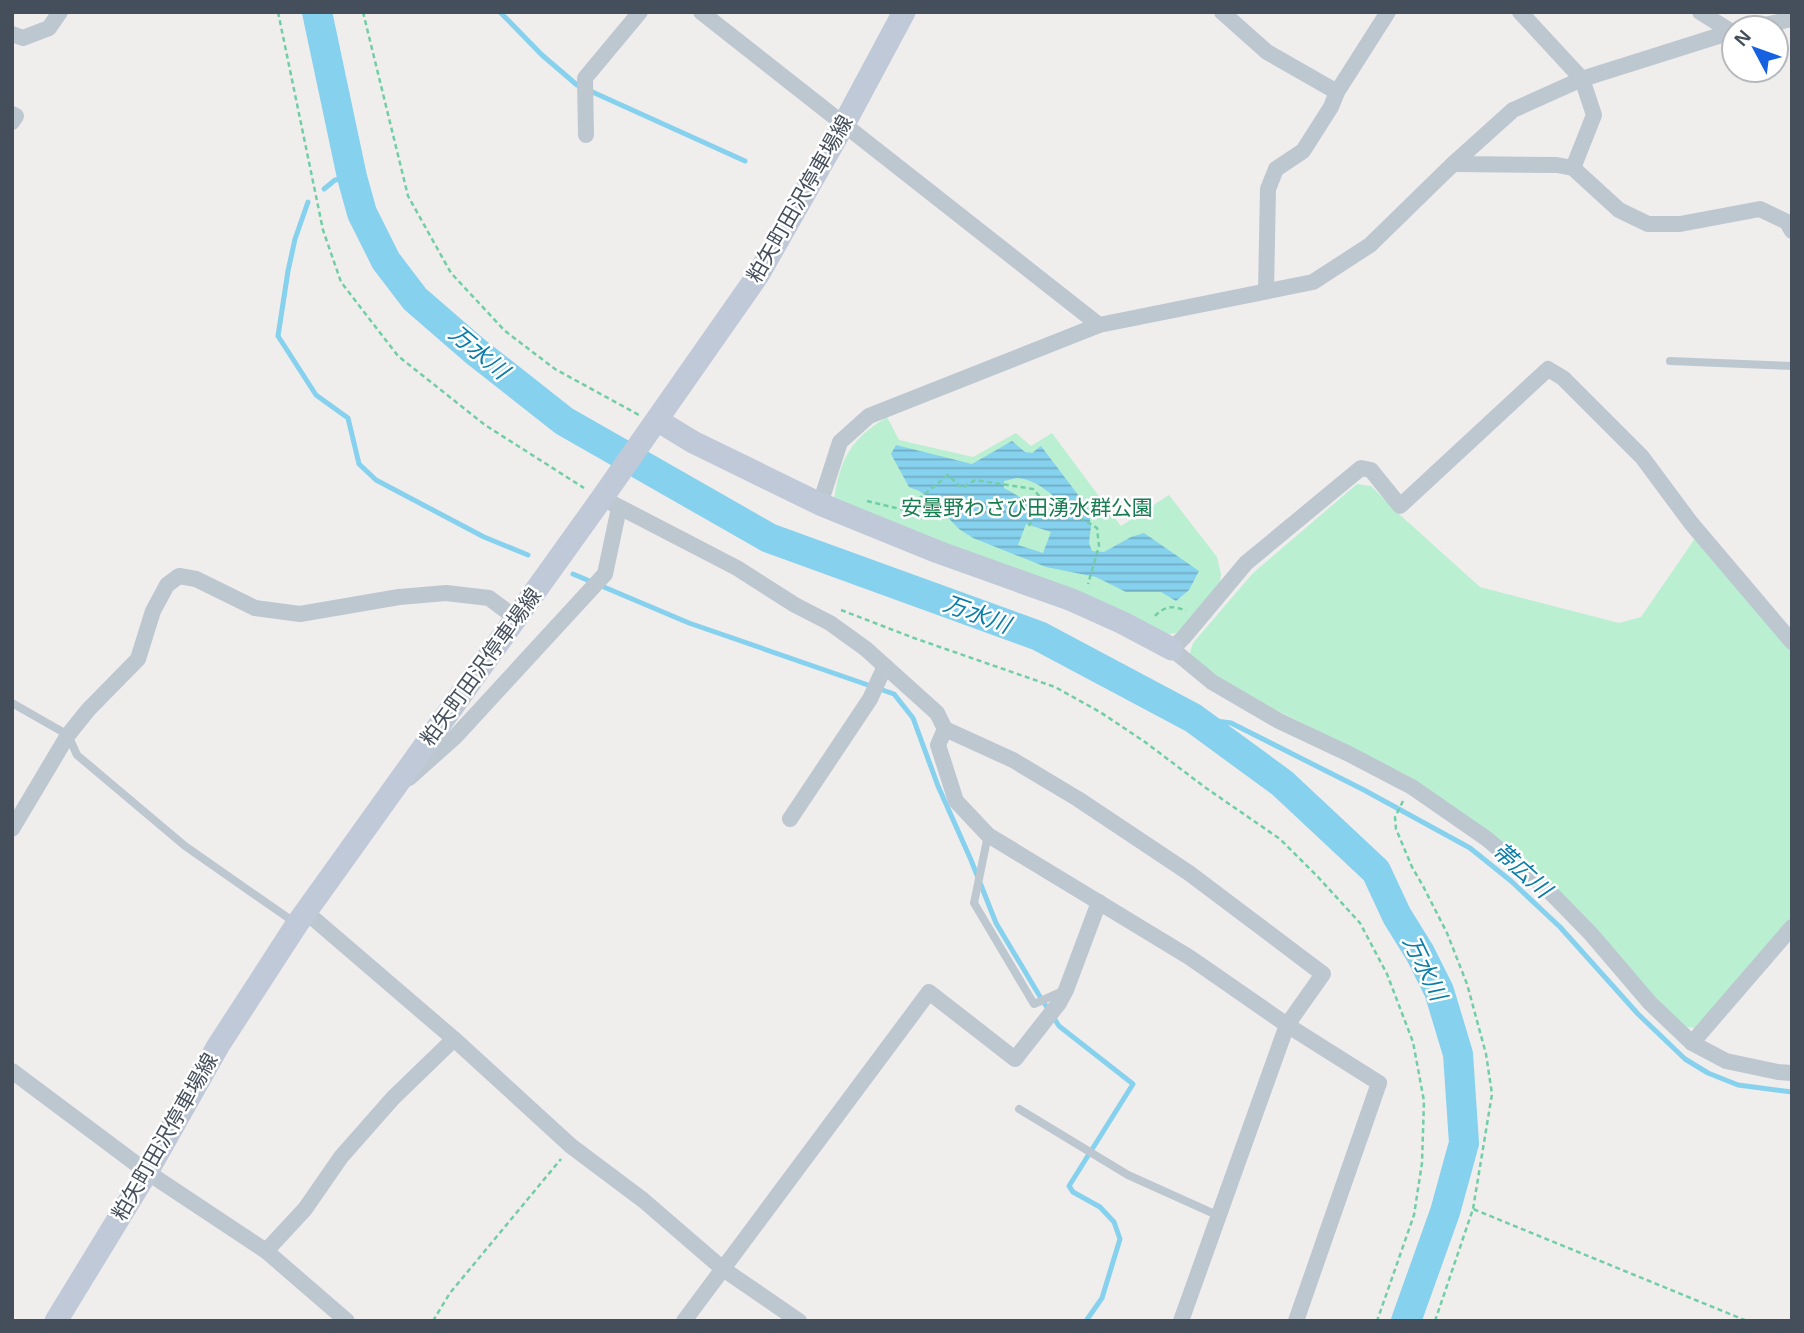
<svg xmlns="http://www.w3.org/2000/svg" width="1804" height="1333" viewBox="0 0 1804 1333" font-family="Helvetica,'Noto Sans JP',sans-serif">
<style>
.green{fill:#baefd2}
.water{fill:url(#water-rules);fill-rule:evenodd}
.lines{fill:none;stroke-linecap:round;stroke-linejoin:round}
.stream{stroke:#86d1ed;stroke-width:5}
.river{stroke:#86d1ed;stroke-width:30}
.path{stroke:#72cea6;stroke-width:2.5;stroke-dasharray:5 3.5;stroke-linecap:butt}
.lane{stroke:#bdc7d0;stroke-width:8}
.street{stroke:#bdc7d0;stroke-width:16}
.secondary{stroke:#bfc9d7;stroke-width:23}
.labels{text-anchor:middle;stroke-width:5;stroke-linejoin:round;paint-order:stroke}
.street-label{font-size:21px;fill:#454f5b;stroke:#fff}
.park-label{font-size:21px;fill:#157d50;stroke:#fff}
.water-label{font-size:23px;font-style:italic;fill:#0a7da9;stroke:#fff}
</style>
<defs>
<pattern id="water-rules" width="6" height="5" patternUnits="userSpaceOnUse" patternTransform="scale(1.75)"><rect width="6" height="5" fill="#86d1ed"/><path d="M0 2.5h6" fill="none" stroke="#6facc3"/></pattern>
</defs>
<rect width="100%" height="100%" fill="#f0eded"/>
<g class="green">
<path d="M 887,417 L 899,440 L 973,457 L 1016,433 L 1031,446 L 1052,433 L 1121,526 L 1169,495 L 1217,557 L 1221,574 L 1220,583 L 1185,627 L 1176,633 L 1164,635 L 834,499 C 841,457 850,440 887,417 Z"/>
<polygon points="1357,484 1371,486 1399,514 1480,587 1619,623 1641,617 1696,537 1792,652 1792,918 1696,1028 1685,1027 1495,837 1412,778 1270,707 1224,680 1192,659 1190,652 1193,643 1253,573"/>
</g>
<path class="water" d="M 1012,441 L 1025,452 L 1032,453 L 1041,446 L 1088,508 L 1091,526 L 1089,543 L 1092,551 L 1104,552 L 1131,537 L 1144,533 L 1199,571 L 1189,590 L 1176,601 L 1161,592 L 1126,592 L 1096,577 L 1046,567 L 973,538 L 959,529 L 928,497 L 919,491 L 909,487 L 891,454 L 896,445 L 972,464 ZM 1017,478 C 1039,480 1051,495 1068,508 L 1066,515 C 1039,514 1026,499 1004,488 L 1004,481 ZM 1026,524 L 1051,532 L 1043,553 L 1018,545 Z"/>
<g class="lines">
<g class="stream">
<polyline points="500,12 542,55 577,85 745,161"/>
<polyline points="324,189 335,180 352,177"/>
<polyline points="308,202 295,239 288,271 278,336 316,395 348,418 359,464 376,480 484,537 528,555"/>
<polyline points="573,574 689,623 894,694 913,718 938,786 971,860 996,923 1039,995 1059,1026 1133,1084 1069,1186 1073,1192 1100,1207 1114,1222 1120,1239 1102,1298 1086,1321"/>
<polyline points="1193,718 1231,723 1364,790 1470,848 1511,881 1560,927 1638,1014 1685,1059 1708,1073 1738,1085 1792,1092"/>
</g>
<polyline class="river" points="317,12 352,177 362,213 386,261 415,299 475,351 564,421 769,538 1039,636 1193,718 1282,783 1376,871 1397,916 1420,953 1439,991 1458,1054 1464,1143 1445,1212 1406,1321"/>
<g class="path">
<polyline points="278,12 323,230 341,282 398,356 485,425 584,488"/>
<polyline points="363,12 408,196 451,273 505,331 555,369 639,415"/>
<polyline points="867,501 925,515"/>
<polyline points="905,510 948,475 962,488 975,480 1033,489 1041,498 1084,520 1097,528 1099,546 1088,584"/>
<polyline points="1029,526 1041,498"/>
<polyline points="841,610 914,638 1055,687 1100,712 1145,742 1206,788 1280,839 1318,877 1360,923 1387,974 1413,1042 1424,1101 1422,1163 1414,1215 1377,1321"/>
<path d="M 1155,616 C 1164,606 1174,605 1186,611"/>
<polyline points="1403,801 1395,817 1396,829 1412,867 1423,886 1447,933 1467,984 1486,1054 1492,1094 1473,1209"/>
<polyline points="433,1321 450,1293 561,1159"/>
<polyline points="1435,1321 1473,1209 1747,1321"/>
</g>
<g class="lane">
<polyline points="1670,361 1792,366"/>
<polyline points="12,703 68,735 77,755 185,846 294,922"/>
<polyline points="988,835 974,903 1034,1004 1063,991"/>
<polyline points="1019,1109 1128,1175 1219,1216"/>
</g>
<g class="street">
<polyline points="701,12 1099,325"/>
<polyline points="1222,12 1267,52 1337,92"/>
<polyline points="1520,12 1582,79 1594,115 1573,168"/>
<polyline points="1700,12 1732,32"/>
<polyline points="1750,28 1792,19"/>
<polyline points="12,34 23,38 49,28 60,12"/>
<polyline points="12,114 16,116 12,122"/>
<polyline points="586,135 585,78 640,12"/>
<polyline points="1453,164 1557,165 1573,168 1619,210 1648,224 1680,224 1760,209 1787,222 1792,231"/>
<polyline points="1266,291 1268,189 1276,169 1303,151 1331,107 1337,92 1388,12"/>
<polyline points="602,498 737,568 795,605 830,623 866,649 937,713 945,729 1013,760 1078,799 1189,873 1323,974 1287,1025 1181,1321"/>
<polyline points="820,504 840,442 869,416 1099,325 1313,282 1370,245 1453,164 1513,110 1582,79 1734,31"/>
<polyline points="1792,642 1691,523 1642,457 1563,378 1548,369 1400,506 1371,470 1361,468 1246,563 1184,637 1172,649 1212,682 1279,721 1349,754 1412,787 1487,839 1550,892 1591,934 1650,1003 1692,1043 1726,1061 1778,1072 1792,1073"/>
<polyline points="945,729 938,745 956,801 988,835 1189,957 1287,1025 1379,1083 1296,1321"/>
<polyline points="409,778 455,737 605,574 619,508"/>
<polyline points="790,819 870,699 885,666"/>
<polyline points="12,829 68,735 88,710 138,659 153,611 167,585 179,576 196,579 255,608 300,614 399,597 446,593 489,598 516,618"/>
<polyline points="306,912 454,1039 571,1146 643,1200 723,1269 799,1321"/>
<polyline points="1692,1043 1792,927"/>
<polyline points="12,1071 147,1172 266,1251 347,1321"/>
<polyline points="266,1251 305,1209 341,1157 393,1098 454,1039"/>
<polyline points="684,1321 929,992 1015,1059 1059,1003 1066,990 1099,902"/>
</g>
<g class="secondary">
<polyline points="657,420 693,442 820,504 938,552 1072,600 1123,623 1172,649"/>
<polyline points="56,1321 147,1172 218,1046 297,924 602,498 758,275 844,124 904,12"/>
</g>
</g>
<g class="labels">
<g class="street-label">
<text transform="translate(800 199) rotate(-60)" y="7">粕矢町田沢停車場線</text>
<text transform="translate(481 667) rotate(-54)" y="7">粕矢町田沢停車場線</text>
<text transform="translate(165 1137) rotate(-60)" y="7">粕矢町田沢停車場線</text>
</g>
<g class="park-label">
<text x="1027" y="515">安曇野わさび田湧水群公園</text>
</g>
<g class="water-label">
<text transform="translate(479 352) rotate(40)" y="8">万水川</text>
<text transform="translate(977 614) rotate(20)" y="8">万水川</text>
<text transform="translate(1522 870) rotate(42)" y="8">帯広川</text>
<text transform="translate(1425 968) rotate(64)" y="8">万水川</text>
</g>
</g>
<rect width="1804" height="1333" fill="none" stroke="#454f5b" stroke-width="28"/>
<g transform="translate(1755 49) rotate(311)"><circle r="33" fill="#ffffff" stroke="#b5b9bd" stroke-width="2"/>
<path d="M0-5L12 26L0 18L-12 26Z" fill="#1661e1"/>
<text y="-10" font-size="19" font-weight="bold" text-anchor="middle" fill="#454f5b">N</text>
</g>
</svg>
